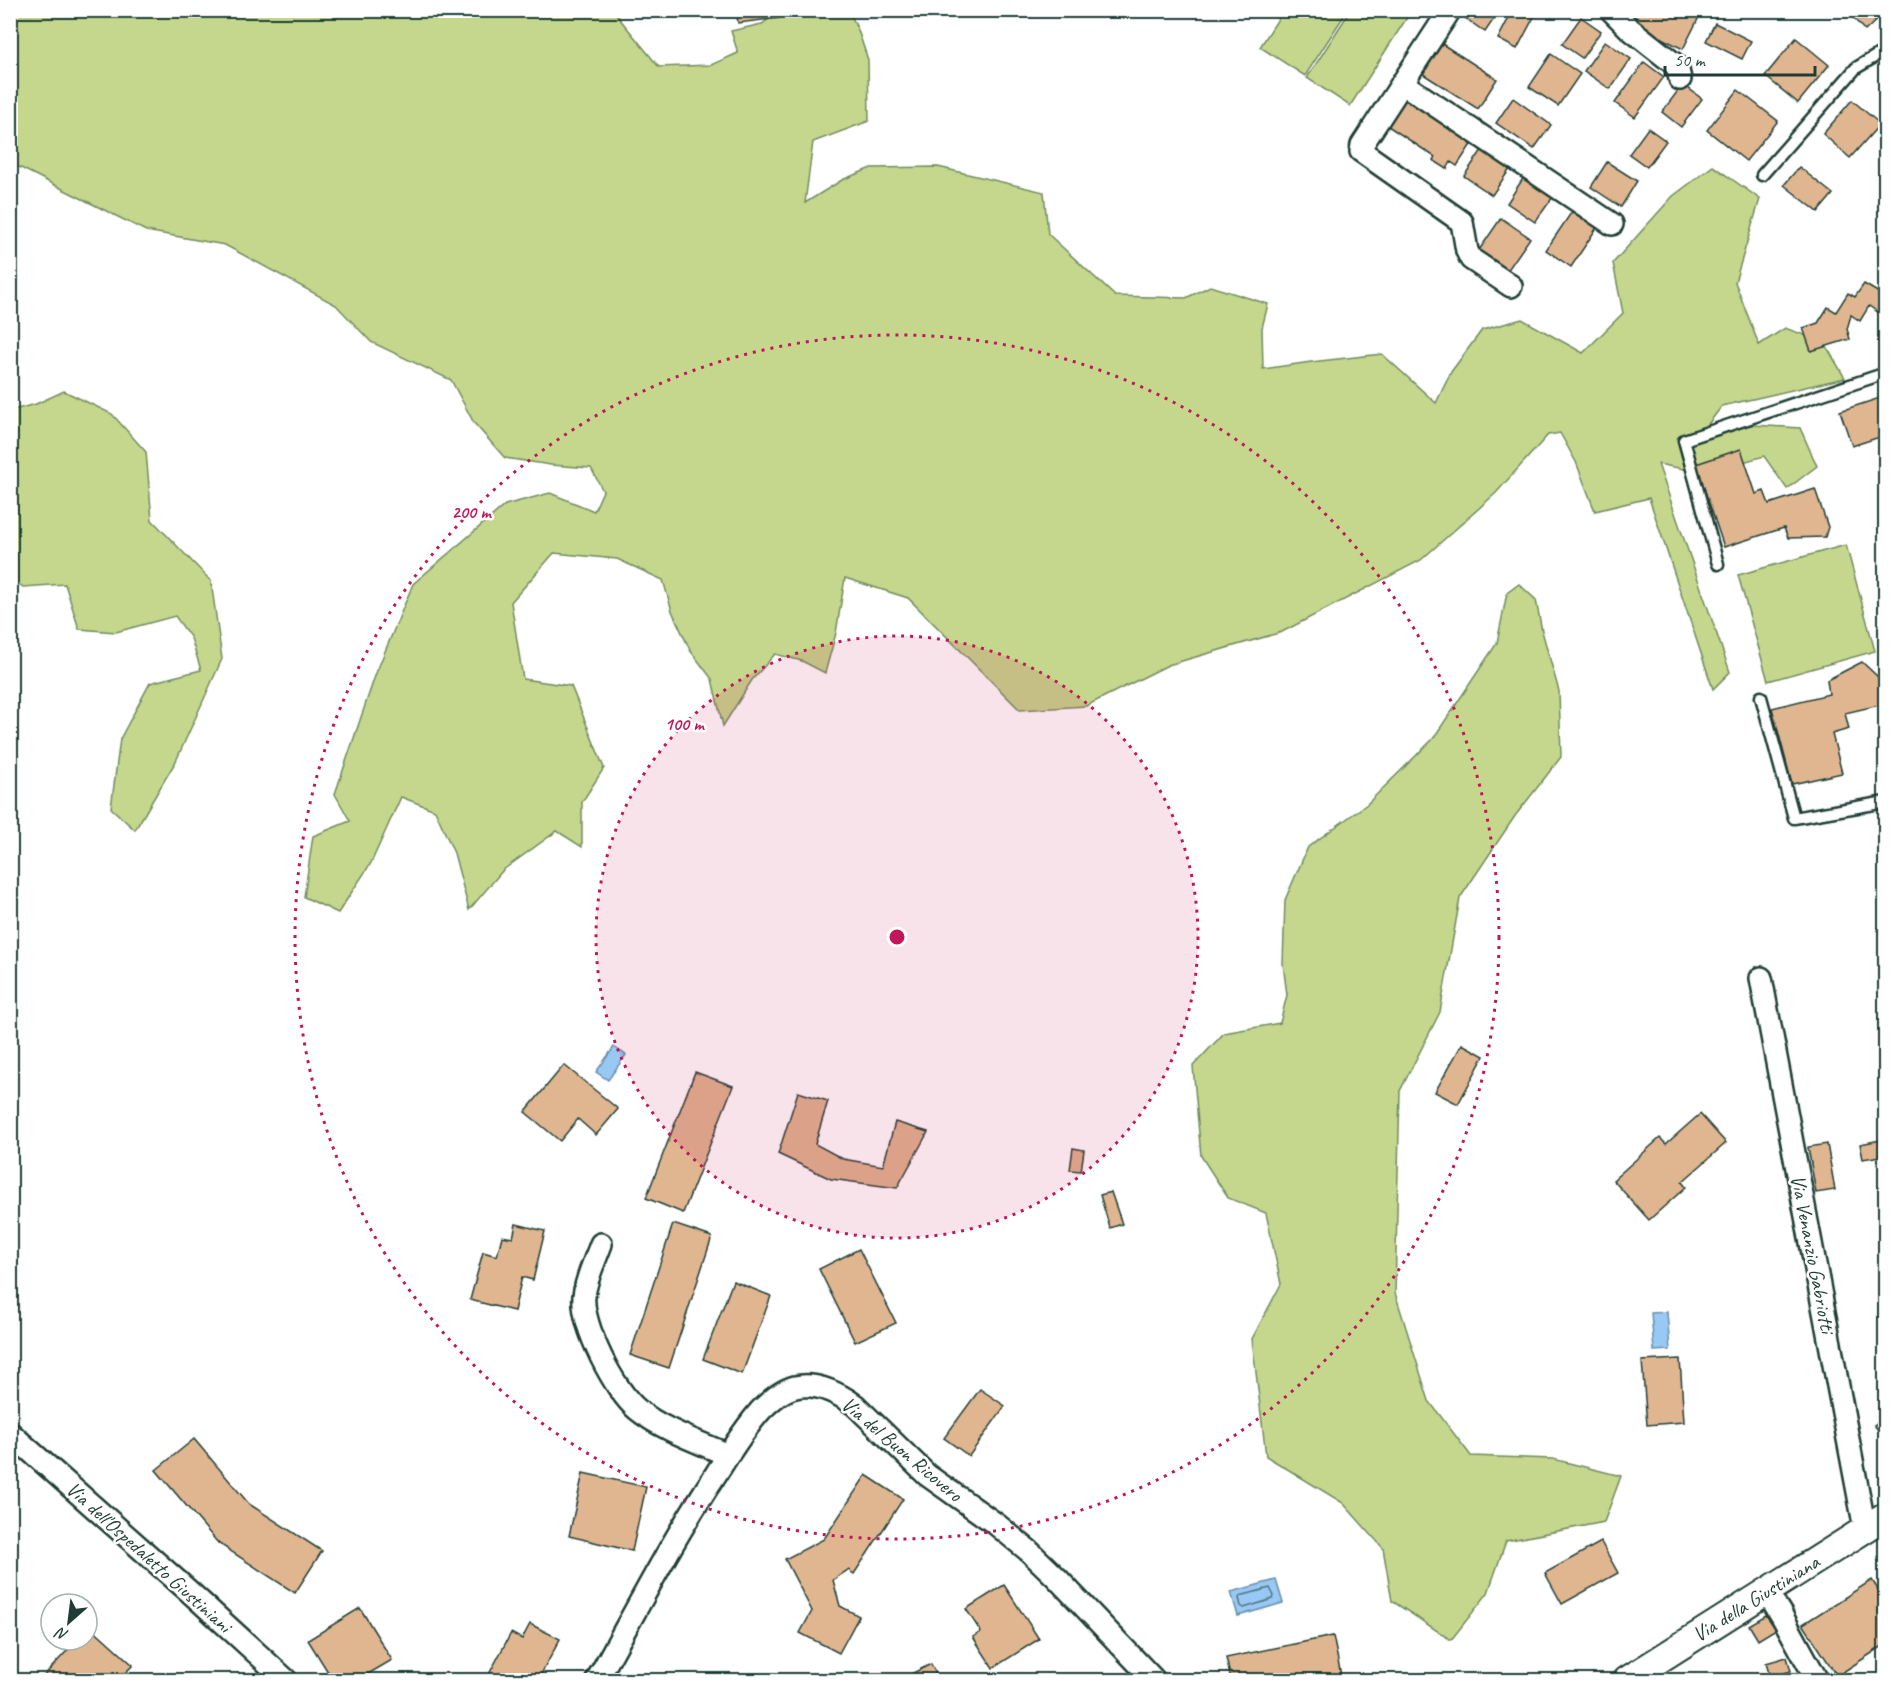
<svg xmlns="http://www.w3.org/2000/svg" width="1896" height="1691" viewBox="0 0 1896 1691" font-family="Caveat,sans-serif">
<style>
.green{fill:#c5d78c;stroke:#728a60;stroke-width:1.5}
.water{fill:#98c8f4;stroke:#6890a7;stroke-width:1.5}
.lines{fill:none;stroke-linecap:round;stroke-linejoin:round}
.shore{stroke:#4f7581;stroke-width:1.5}
.building{fill:#e0b690;stroke:#1f3d34;stroke-width:1.5}
.service-casing{stroke:#1f3d34;stroke-width:15}
.minor-casing{stroke:#1f3d34;stroke-width:26}
.tertiary-casing{stroke:#1f3d34;stroke-width:30}
.service{stroke:#fff;stroke-width:10}
.minor{stroke:#fff;stroke-width:21}
.tertiary{stroke:#fff;stroke-width:26}
.ring{fill:none;stroke:#c2185b;stroke-width:3;stroke-dasharray:3 6}
.labels{text-anchor:middle;stroke-width:5;stroke-linejoin:round;paint-order:stroke}
.street-label{font-size:21px;fill:#1f3d34;stroke:#fff}
.centre{fill:#c2185b;stroke:#fff;stroke-width:3}
.ring-label{font-size:18px;text-anchor:middle;font-weight:bold;fill:#c2185b;stroke:#fff;stroke-width:5;stroke-linejoin:round;paint-order:stroke}
</style>
<rect width="100%" height="100%" fill="#fff"/>
<filter id="ink" filterUnits="userSpaceOnUse"><feTurbulence type="fractalNoise" baseFrequency=".0167" numOctaves="2"/><feDisplacementMap in="SourceGraphic" scale="12" xChannelSelector="R" yChannelSelector="G"/><feConvolveMatrix kernelMatrix="1 2 1 2 8 2 1 2 1" color-interpolation-filters="sRGB"/></filter>
<g filter="url(#ink)">
<g class="green">
<polygon points="10,11 614,11 619,18 659,67 711,65 738,53 731,31 762,24 780,11 849,11 858,30 868,60 869,121 813,142 805,203 842,180 871,168 938,167 1044,192 1048,234 1115,296 1186,298 1210,286 1268,304 1262,328 1263,369 1311,362 1382,354 1436,403 1451,372 1482,330 1522,319 1583,353 1623,313 1613,263 1673,196 1713,166 1760,199 1735,282 1759,345 1785,328 1824,342 1845,378 1722,406 1699,436 1723,423 1800,428 1817,466 1787,489 1764,456 1704,473 1658,464 1730,672 1713,689 1649,498 1595,511 1576,462 1560,433 1548,435 1496,493 1421,560 1282,632 1168,665 1086,706 1020,710 908,598 845,578 836,633 825,673 802,661 775,654 752,680 723,726 712,679 690,650 672,611 663,580 617,559 554,553 511,602 523,679 571,686 604,768 582,802 582,847 557,831 503,870 469,910 454,853 435,810 401,797 371,863 338,913 304,897 313,836 350,821 335,794 376,673 413,584 505,505 550,493 594,511 603,491 591,468 551,465 505,458 474,423 451,380 371,342 336,305 225,245 146,231 11,163"/>
<polygon points="1283,11 1347,11 1305,76 1260,47"/>
<polygon points="1406,11 1410,13 1350,106 1307,78 1350,11"/>
<polygon points="64,391 112,414 146,452 152,520 211,581 222,659 176,761 135,830 111,808 120,739 150,683 201,670 191,638 175,616 116,632 79,629 65,584 23,587 11,578 11,408 13,410 36,404"/>
<polygon points="1846,545 1875,651 1768,681 1738,575"/>
<polygon points="1519,584 1536,600 1542,631 1559,691 1561,757 1515,816 1460,898 1440,1012 1400,1091 1395,1293 1429,1401 1471,1456 1553,1459 1621,1476 1604,1522 1506,1541 1488,1593 1451,1640 1392,1601 1383,1548 1343,1503 1266,1456 1252,1339 1281,1284 1266,1213 1228,1198 1201,1156 1193,1066 1224,1033 1280,1023 1287,995 1283,964 1285,900 1308,847 1367,804 1433,739 1497,643 1507,593"/>
</g>
<g class="water">
<polygon points="614,1047 626,1055 608,1080 596,1072"/>
<polygon points="1667,1312 1670,1350 1654,1351 1651,1313"/>
<polygon points="1276,1580 1283,1603 1238,1616 1231,1592"/>
</g>
<g class="lines">
<polygon class="shore" points="1270,1588 1274,1596 1273,1599 1244,1608 1241,1606 1239,1598 1240,1596"/>
</g>
<g class="building">
<polygon points="736,10 778,10 779,18 738,23"/>
<polygon points="1459,10 1496,10 1493,15 1496,16 1485,32 1458,13"/>
<polygon points="1513,10 1530,10 1536,13 1517,49 1498,39"/>
<polygon points="1636,10 1686,10 1699,17 1683,49 1630,22"/>
<polygon points="1850,10 1886,10 1886,17 1883,14 1865,31 1848,12"/>
<polygon points="1581,17 1601,31 1582,58 1562,44"/>
<polygon points="1715,23 1751,41 1742,59 1706,41"/>
<polygon points="1796,38 1829,65 1798,103 1765,76"/>
<polygon points="1605,41 1631,59 1610,89 1584,71"/>
<polygon points="1442,44 1497,79 1478,109 1423,74"/>
<polygon points="1551,54 1580,74 1558,106 1529,87"/>
<polygon points="1644,62 1664,77 1635,117 1615,103"/>
<polygon points="1683,84 1702,99 1681,127 1662,112"/>
<polygon points="1738,90 1778,121 1746,161 1707,130"/>
<polygon points="1403,98 1472,143 1457,166 1451,162 1447,169 1433,160 1435,157 1385,124"/>
<polygon points="1513,98 1551,125 1534,149 1496,123"/>
<polygon points="1852,100 1880,124 1850,158 1823,134"/>
<polygon points="1648,128 1666,141 1647,167 1629,154"/>
<polygon points="1482,150 1510,169 1492,195 1464,176"/>
<polygon points="1607,162 1637,181 1621,207 1591,187"/>
<polygon points="1799,167 1833,194 1818,212 1784,185"/>
<polygon points="1524,177 1553,197 1535,222 1507,203"/>
<polygon points="1575,207 1600,223 1571,267 1546,250"/>
<polygon points="1501,218 1530,238 1505,274 1477,253"/>
<polygon points="1864,284 1886,297 1886,302 1879,313 1869,306 1860,321 1851,315 1847,329 1850,339 1811,351 1803,328 1818,323 1828,307 1836,312 1848,293 1855,297"/>
<polygon points="1886,396 1886,435 1852,446 1840,411"/>
<polygon points="1741,449 1756,494 1764,491 1769,504 1815,489 1828,527 1825,537 1788,538 1784,528 1724,547 1696,464"/>
<polygon points="1862,662 1878,677 1884,704 1845,713 1849,729 1832,734 1842,773 1792,784 1772,708 1829,694 1827,680"/>
<polygon points="1462,1044 1484,1056 1458,1104 1435,1092"/>
<polygon points="564,1065 618,1109 596,1135 578,1119 560,1141 525,1112"/>
<polygon points="695,1072 733,1086 683,1213 646,1198"/>
<polygon points="798,1092 828,1101 815,1144 843,1159 883,1166 895,1122 928,1132 897,1188 831,1179 778,1154"/>
<polygon points="1700,1114 1726,1143 1682,1182 1686,1187 1649,1220 1613,1180 1660,1138 1666,1144"/>
<polygon points="1886,1139 1886,1155 1863,1159 1860,1144"/>
<polygon points="1827,1144 1835,1190 1816,1193 1808,1147"/>
<polygon points="1073,1148 1084,1150 1081,1171 1070,1170"/>
<polygon points="1111,1192 1122,1224 1110,1228 1100,1195"/>
<polygon points="516,1224 545,1231 533,1280 522,1277 514,1311 470,1300 483,1252 497,1256 502,1236 513,1238"/>
<polygon points="673,1224 712,1237 669,1368 630,1355"/>
<polygon points="859,1249 896,1323 855,1342 819,1269"/>
<polygon points="733,1281 771,1296 742,1374 703,1359"/>
<polygon points="1680,1359 1684,1422 1647,1425 1642,1361"/>
<polygon points="980,1389 1005,1406 969,1456 944,1438"/>
<polygon points="1886,1417 1886,1440 1874,1425"/>
<polygon points="194,1439 249,1504 322,1551 295,1593 218,1543 156,1470"/>
<polygon points="583,1473 646,1487 632,1551 569,1536"/>
<polygon points="866,1475 903,1499 854,1574 848,1570 833,1580 840,1606 859,1616 839,1653 800,1633 812,1611 785,1559 824,1539"/>
<polygon points="1601,1542 1618,1573 1562,1604 1545,1573"/>
<polygon points="1872,1580 1886,1602 1886,1644 1837,1676 1803,1624"/>
<polygon points="1004,1585 1039,1639 993,1668 973,1637 981,1632 966,1609"/>
<polygon points="360,1608 392,1660 358,1680 333,1680 308,1640"/>
<polygon points="1766,1615 1776,1629 1758,1640 1749,1625"/>
<polygon points="530,1624 560,1639 538,1680 486,1680 511,1633 522,1639"/>
<polygon points="90,1626 133,1665 118,1680 40,1680 77,1640 87,1640 87,1630"/>
<polygon points="1333,1636 1342,1680 1231,1680 1226,1658"/>
<polygon points="1787,1657 1791,1671 1770,1677 1766,1663"/>
<polygon points="931,1664 939,1680 910,1680 907,1676"/>
</g>
<g class="lines">
<defs>
<g id="service">
<polyline points="1762,175 1856,68 1886,50"/>
<polyline points="1718,564 1684,440 1886,373"/>
<polyline points="1761,697 1794,818 1886,802"/>
</g>
<g id="minor">
<polyline points="1450,10 1362,145 1361,151 1462,222 1467,251 1471,259 1511,286"/>
<polyline points="1611,10 1630,29 1677,66 1680,79"/>
<polyline points="1402,83 1612,224"/>
<polyline points="1761,978 1865,1529"/>
<path d="M 601,1244 C 595,1261 586,1278 584,1296 C 581,1325 615,1392 638,1410 C 661,1429 701,1443 728,1455"/>
<polyline points="10,1433 192,1594 286,1680"/>
<polyline points="1767,1592 1782,1616 1817,1680"/>
<path d="M 597,1680 C 636,1611 672,1540 716,1474 C 730,1452 744,1429 761,1410 C 770,1401 782,1390 795,1387 C 816,1382 838,1393 855,1405 L 927,1475 L 996,1524 L 1029,1551 L 1056,1577 L 1154,1680"/>
</g>
<polyline id="tertiary" points="1627,1680 1886,1516"/>
</defs>
<use href="#service" class="service-casing"/>
<use href="#minor" class="minor-casing"/>
<use href="#tertiary" class="tertiary-casing"/>
<use href="#service" class="service"/>
<use href="#minor" class="minor"/>
<use href="#tertiary" class="tertiary"/>
</g>
</g>
<circle cx="897" cy="937" r="301" fill="#c2185b" fill-opacity=".12"/>
<g class="ring">
<circle cx="897" cy="937" r="301"/>
<circle cx="897" cy="937" r="602"/>
</g>
<g class="labels">
<g class="street-label">
<text transform="translate(1813 1254) rotate(79)" y="7">Via Venanzio Gabriotti</text>
<text transform="translate(902 1449) rotate(40)" y="7">Via del Buon Ricovero</text>
<text transform="translate(149 1557) rotate(42)" y="7">Via dell'Ospedaletto Giustiniani</text>
<text transform="translate(1756 1598) rotate(-32)" y="7">Via della Giustiniana</text>
</g>
</g>
<circle cx="897" cy="937" r="9" class="centre"/>
<g class="ring-label">
<text x="471" y="518">200 m</text>
<text x="684" y="730">100 m</text>
</g>
<rect width="1896" height="1691" fill="none" stroke="#fff" stroke-width="36"/>
<rect x="18" y="18" width="1860" height="1655" fill="none" stroke="#1f3d34" stroke-width="2" filter="url(#ink)"/>
<g transform="translate(69 1622) rotate(208)"><circle r="28" fill="#ffffff" stroke="#a5b1ae" stroke-width="1.5"/>
<path d="M0-4.5L10 22L0 15L-10 22Z" fill="#1f3d34"/>
<text y="-9" font-size="16" font-weight="bold" text-anchor="middle" fill="#1f3d34">N</text>
</g>
<path d="M1665 66v9h150v-9" fill="none" stroke="#1f3d34" stroke-width="3"/>
<text x="1674" y="66" font-size="18" fill="#1f3d34" stroke="#ffffff" stroke-width="4.5" paint-order="stroke">50 m</text>
</svg>
